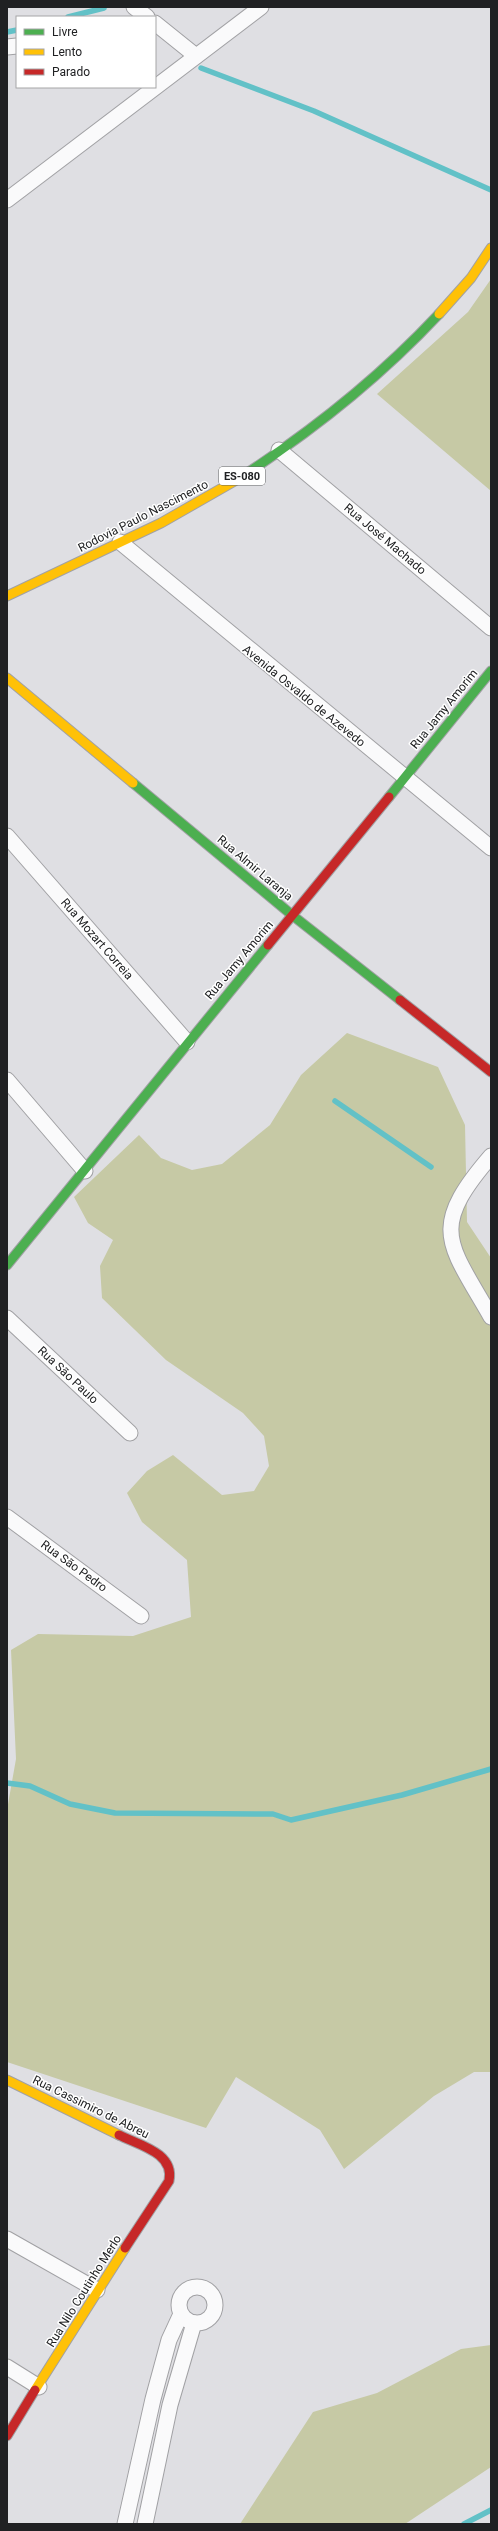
<svg xmlns="http://www.w3.org/2000/svg" width="498" height="2531" viewBox="0 0 498 2531" font-family="Roboto,sans-serif">
<style>
.green{fill:#c6c9a5}
.lines{fill:none;stroke-linecap:round;stroke-linejoin:round}
.stream{stroke:#62c1c7;stroke-width:5.5}
.street-casing{stroke:#a1a1a4;stroke-width:17}
.fast-casing{stroke:#a1a1a4;stroke-width:11}
.slow-casing{stroke:#a1a1a4;stroke-width:11}
.jam-casing{stroke:#a1a1a4;stroke-width:11}
.street{stroke:#fafafb;stroke-width:15}
.fast{stroke:#4caf50;stroke-width:9}
.slow{stroke:#ffc107;stroke-width:9}
.jam{stroke:#c62828;stroke-width:9}
.labels{text-anchor:middle;stroke-width:3;stroke-linejoin:round;paint-order:stroke}
.shield{fill:#fff;stroke:#636465;stroke-width:1}
.shield-label{font-size:11px;font-weight:bold;fill:#202123}
.street-label{font-size:12px;fill:#202123;stroke:#fff}
</style>
<rect width="100%" height="100%" fill="#dfdfe3"/>
<g class="green">
<polygon points="491,279 491,491 377,394 468,312"/>
<polygon points="347,1033 438,1067 465,1125 467,1222 491,1258 491,2072 474,2072 434,2096 344,2169 320,2130 236,2077 206,2128 7,2062 7,1810 16,1759 11,1650 38,1634 133,1636 191,1617 187,1560 142,1522 127,1493 147,1471 173,1455 222,1495 254,1491 269,1466 264,1436 243,1413 166,1360 102,1298 100,1266 113,1240 88,1223 74,1197 139,1135 161,1158 192,1170 222,1164 270,1125 301,1075"/>
<polygon points="491,2345 491,2467 405,2524 240,2524 313,2412 377,2393 461,2349"/>
</g>
<g class="lines">
<g class="stream">
<polyline points="68,17 104,8"/>
<polyline points="7,32 17,30"/>
<polyline points="201,68 314,111 491,190"/>
<polyline points="335,1101 431,1167"/>
<polyline points="7,1783 30,1786 70,1804 115,1813 273,1814 291,1820 402,1795 491,1769"/>
<polyline points="464,2524 491,2510"/>
</g>
<defs>
<g id="street">
<polyline points="134,7 147,17"/>
<polyline points="155,23 196,56"/>
<polyline points="7,47 17,46"/>
<polyline points="7,200 261,7"/>
<polyline points="279,450 491,628"/>
<polyline points="120,542 491,848"/>
<polyline points="7,836 187,1042"/>
<polyline points="7,1080 85,1171"/>
<path d="M 491,1156 C 428,1229 448,1242 491,1317"/>
<polyline points="7,1318 130,1433"/>
<polyline points="7,1517 141,1616"/>
<polyline points="7,2239 97,2290"/>
<circle cx="197" cy="2305" r="18"/>
<polyline points="7,2367 39,2387"/>
<polyline points="125,2524 153,2399 169,2340 181,2314"/>
<polyline points="145,2524 170,2405 194,2323"/>
</g>
<g id="fast">
<path d="M 238,479 C 311,432 380,377 439,314"/>
<polyline points="133,783 292,915 400,1000"/>
<polyline points="389,797 491,671"/>
<polyline points="7,1265 268,945"/>
</g>
<g id="slow">
<polyline points="439,314 471,278 491,248"/>
<polyline points="7,596 161,523 238,479"/>
<polyline points="7,678 133,783"/>
<polyline points="7,2080 119,2135"/>
<polyline points="35,2390 125,2248"/>
</g>
<g id="jam">
<polyline points="268,945 389,797"/>
<polyline points="400,1000 491,1072"/>
<path d="M 119,2135 C 139,2145 175,2153 169,2181 L 125,2248"/>
<polyline points="7,2436 35,2390"/>
</g>
</defs>
<use href="#street" class="street-casing"/>
<use href="#fast" class="fast-casing"/>
<use href="#slow" class="slow-casing"/>
<use href="#jam" class="jam-casing"/>
<use href="#street" class="street"/>
<use href="#fast" class="fast"/>
<use href="#slow" class="slow"/>
<use href="#jam" class="jam"/>
</g>
<g class="labels">
<rect class="shield" x="219" y="467" width="46" height="18" rx="3"/>
<g class="shield-label">
<text x="242" y="480">ES-080</text>
</g>
<g class="street-label">
<text transform="translate(143 516) rotate(-27)" y="4">Rodovia Paulo Nascimento</text>
<text transform="translate(385 539) rotate(40)" y="4">Rua José Machado</text>
<text transform="translate(304 696) rotate(39)" y="4">Avenida Osvaldo de Azevedo</text>
<text transform="translate(444 709) rotate(-51)" y="4">Rua Jamy Amorim</text>
<text transform="translate(255 868) rotate(40)" y="4">Rua Almir Laranja</text>
<text transform="translate(97 939) rotate(49)" y="4">Rua Mozart Correia</text>
<text transform="translate(239 960) rotate(-50)" y="4">Rua Jamy Amorim</text>
<text transform="translate(68 1375) rotate(43)" y="4">Rua São Paulo</text>
<text transform="translate(74 1566) rotate(36)" y="4">Rua São Pedro</text>
<text transform="translate(91 2107) rotate(26)" y="4">Rua Cassimiro de Abreu</text>
<text transform="translate(84 2291) rotate(-58)" y="4">Rua Nilo Coutinho Merlo</text>
</g>
</g>
<rect width="498" height="2531" fill="none" stroke="#202123" stroke-width="16"/>
<rect x="16" y="16" width="140" height="72" fill="#ffffff" stroke="#a6a6a7"/>
<rect x="24" y="29" width="20" height="6" fill="#4caf50" stroke="#a6a6a7"/>
<text x="52" y="36" font-size="12" fill="#202123">Livre</text>
<rect x="24" y="49" width="20" height="6" fill="#ffc107" stroke="#a6a6a7"/>
<text x="52" y="56" font-size="12" fill="#202123">Lento</text>
<rect x="24" y="69" width="20" height="6" fill="#c62828" stroke="#a6a6a7"/>
<text x="52" y="76" font-size="12" fill="#202123">Parado</text>
</svg>
